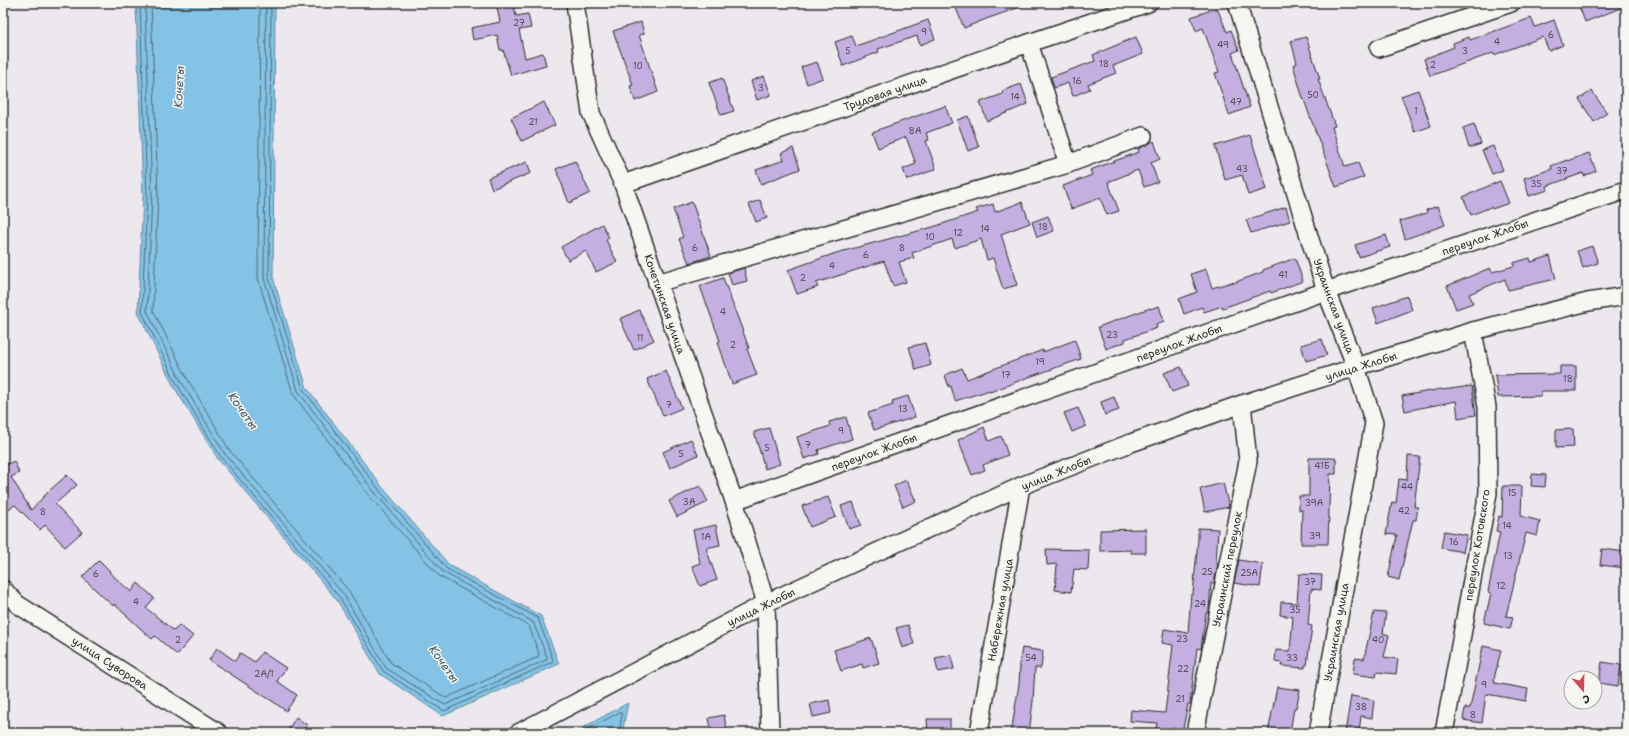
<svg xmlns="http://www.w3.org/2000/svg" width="1629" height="736" viewBox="0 0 1629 736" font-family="'Shantell Sans',sans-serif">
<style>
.water{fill:#85c3e6;stroke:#61869b}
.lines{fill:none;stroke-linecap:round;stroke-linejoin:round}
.shore{stroke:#4f6876;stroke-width:1}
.building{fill:#c3b0e0;stroke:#2b2b2b}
.street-casing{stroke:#2b2b2b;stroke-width:20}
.street{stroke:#f6f6f2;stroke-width:17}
.labels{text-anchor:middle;stroke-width:3;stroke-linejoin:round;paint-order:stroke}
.number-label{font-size:9px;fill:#514c58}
.street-label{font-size:11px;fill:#2b2b2b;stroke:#f6f6f2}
.water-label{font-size:12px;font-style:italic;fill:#465963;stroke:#f6f6f2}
</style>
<rect width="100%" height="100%" fill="#ece8ee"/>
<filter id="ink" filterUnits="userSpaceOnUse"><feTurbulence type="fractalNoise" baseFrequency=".025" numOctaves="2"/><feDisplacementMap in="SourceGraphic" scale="8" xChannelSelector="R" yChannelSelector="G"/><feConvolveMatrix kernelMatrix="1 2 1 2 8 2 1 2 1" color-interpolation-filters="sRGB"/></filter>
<g filter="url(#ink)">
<g class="water">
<polygon points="136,3 275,3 273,278 307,388 383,488 450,566 541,616 559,664 443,716 380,674 337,600 218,459 173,385 138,312 143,195"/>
<polygon points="628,703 622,733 573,733"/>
</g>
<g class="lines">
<g class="shore">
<polyline points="140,3 147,195 142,312 177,384 221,457 340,598 383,671 444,711 552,662 553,660 538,618 447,569 380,491 303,389 269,278 271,3"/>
<polyline points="145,3 152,195 147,311 181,381 225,454 344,595 386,668 445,705 546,660 547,657 533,622 443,572 376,494 298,391 264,278 266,3"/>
<polyline points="151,3 158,196 153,310 187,378 230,451 349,591 391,663 446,698 538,657 539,654 529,626 439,576 371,498 293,394 258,278 260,3"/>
<polyline points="581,733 620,712 622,714 619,733"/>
</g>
</g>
<g class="building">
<polygon points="496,3 513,3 516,16 528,14 531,28 519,30 525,58 543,53 546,65 511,75 503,50 500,50 497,35 473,40 471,28 500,22"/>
<polygon points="954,3 1026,3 1026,5 986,19 964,28"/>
<polygon points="1578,3 1626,3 1626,6 1585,22"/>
<polygon points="1217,8 1227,32 1231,30 1239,50 1232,53 1250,107 1229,115 1215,73 1219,72 1203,28 1196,31 1191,17"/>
<polygon points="1531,18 1535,27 1554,20 1563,45 1549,51 1543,37 1494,55 1493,53 1430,76 1424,59 1454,47 1453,43 1469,37 1470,40"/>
<polygon points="928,20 935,39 920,45 917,36 878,49 879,52 843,66 835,42 852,36 856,46"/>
<polygon points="641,22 644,34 639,35 658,92 635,101 630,86 633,85 613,31"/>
<polygon points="1136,37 1143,54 1113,66 1116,73 1088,84 1090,89 1073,96 1068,83 1054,88 1051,77 1095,61 1093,55"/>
<polygon points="1306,37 1320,79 1318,79 1335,126 1332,127 1345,167 1358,163 1364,177 1336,187 1301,92 1293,65 1297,63 1291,41"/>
<polygon points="817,62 823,78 807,84 801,67"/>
<polygon points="764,76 771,95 757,100 751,81"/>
<polygon points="722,78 734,111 721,115 709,83"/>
<polygon points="1021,84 1028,104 987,121 980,102 1003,94 1002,91"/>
<polygon points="1418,90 1431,126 1415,132 1401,96"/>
<polygon points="1592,91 1607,113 1594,122 1579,99"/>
<polygon points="544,102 555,125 522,141 511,118"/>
<polygon points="945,106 952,123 926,133 929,140 926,141 936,169 907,180 903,169 916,164 906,137 878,148 872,132"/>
<polygon points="968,116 979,147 968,151 957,120"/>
<polygon points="1474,124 1481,144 1469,148 1463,128"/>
<polygon points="1250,135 1267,189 1248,195 1242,175 1225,180 1215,146"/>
<polygon points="1154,141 1160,159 1151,163 1158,182 1144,187 1138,170 1108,182 1119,211 1107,215 1100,198 1071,209 1063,186 1092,175 1090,170 1139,152 1138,149"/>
<polygon points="1493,146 1503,170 1492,174 1482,150"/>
<polygon points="793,148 800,169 761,184 756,170 784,160 781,153"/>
<polygon points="1589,153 1596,171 1584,176 1583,173 1547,186 1548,190 1529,196 1524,178 1552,169 1551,166 1567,160 1567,161"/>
<polygon points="575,161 590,193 569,203 556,169"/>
<polygon points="527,162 531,173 492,189 488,178"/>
<polygon points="1500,181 1509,203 1492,209 1491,207 1471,215 1463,197"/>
<polygon points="760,200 767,218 756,222 749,204"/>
<polygon points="692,202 711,256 689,263 679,239 683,237 673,209"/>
<polygon points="1022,202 1030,223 1001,234 1017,285 1003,289 993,258 987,260 981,239 955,248 952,239 912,253 914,258 899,262 906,282 893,286 884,261 816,283 818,287 797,294 788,270 836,253 933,227 978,212 976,209 993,204 995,212"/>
<polygon points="1438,206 1445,225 1405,239 1400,221 1427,213 1426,210"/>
<polygon points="1286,207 1290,221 1251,233 1246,220"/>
<polygon points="1048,216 1054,231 1037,237 1032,222"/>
<polygon points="602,224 609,238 606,240 617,262 596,272 586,251 568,260 561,247"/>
<polygon points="1386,235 1390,247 1359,257 1355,245"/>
<polygon points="1592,246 1598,263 1583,268 1577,251"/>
<polygon points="1550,256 1556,279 1508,290 1505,279 1469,294 1473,303 1456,309 1447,286 1490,268 1492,272 1514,266 1513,263 1530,258 1531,262"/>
<polygon points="1295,258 1303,281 1271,293 1270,291 1223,308 1222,306 1204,312 1202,307 1184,314 1179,299 1197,292 1191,274 1206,269 1212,288 1232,282 1233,283 1263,272 1263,270"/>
<polygon points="744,268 747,281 732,285 728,273"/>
<polygon points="723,278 749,348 747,349 757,375 732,384 718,342 720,341 700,286"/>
<polygon points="1407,296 1412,310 1378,323 1373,308"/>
<polygon points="1159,306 1164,321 1156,324 1157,328 1125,339 1125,342 1106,349 1098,327 1150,308 1150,309"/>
<polygon points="639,310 654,340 634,350 620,319"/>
<polygon points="1322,339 1327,355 1306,361 1301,345"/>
<polygon points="1075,340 1081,359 1029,377 990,392 990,390 955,401 951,386 949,387 945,375 962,368 967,379 1043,350 1043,352"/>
<polygon points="925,343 931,365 916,370 909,347"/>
<polygon points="1560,366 1576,366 1576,391 1541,391 1541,396 1498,397 1495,375 1560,374"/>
<polygon points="1181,367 1188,386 1172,392 1164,373"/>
<polygon points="666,371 682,408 663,416 647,379"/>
<polygon points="1472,386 1476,415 1458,418 1456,401 1405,411 1402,396 1441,389 1442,390"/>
<polygon points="908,396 915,417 874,430 868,413 893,405 892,401"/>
<polygon points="1114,397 1119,410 1105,415 1101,402"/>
<polygon points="1078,408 1086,426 1072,432 1064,413"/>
<polygon points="846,417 852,439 818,450 819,454 804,459 797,437 830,426 829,422"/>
<polygon points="984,427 989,441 1001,436 1008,455 983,465 985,470 972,475 958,440"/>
<polygon points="769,428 780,464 765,469 754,432"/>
<polygon points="1573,429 1574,447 1556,448 1556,430"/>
<polygon points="691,439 698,455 670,468 663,452"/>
<polygon points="1408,456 1420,457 1414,507 1418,507 1416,520 1413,520 1399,580 1388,577 1397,535 1386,534 1392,502 1396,503 1399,479 1407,480"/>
<polygon points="1309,458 1336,458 1336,474 1330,474 1328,544 1301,544 1302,510 1299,510 1299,496 1309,496"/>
<polygon points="14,461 19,473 11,477 31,510 50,490 67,475 77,485 55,504 82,532 65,547 45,525 40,530 15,505 3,512 3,464 4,466"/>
<polygon points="1532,474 1546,475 1545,487 1531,486"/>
<polygon points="906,480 916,501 903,507 894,486"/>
<polygon points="1223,483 1229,507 1205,512 1200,489"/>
<polygon points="700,486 708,502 677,517 669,501"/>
<polygon points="1503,486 1522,486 1521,516 1540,521 1537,536 1526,533 1506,616 1513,617 1510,629 1484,623 1491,593 1488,592 1500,532 1496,531 1499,516 1502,517"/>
<polygon points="828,497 836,517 810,527 802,506"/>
<polygon points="853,502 861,525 849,529 841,506"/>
<polygon points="716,525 720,545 706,548 717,580 700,586 692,566 700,563 693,530"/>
<polygon points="1198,528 1218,529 1216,563 1218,563 1214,583 1211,583 1209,611 1208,613 1206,613 1201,649 1197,648 1190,704 1188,704 1182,733 1155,733 1157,723 1130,721 1131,710 1165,713 1173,645 1162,643 1164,629 1188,633 1191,594 1193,594 1198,539"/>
<polygon points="1146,529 1146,553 1131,553 1131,550 1100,551 1100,530"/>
<polygon points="1444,531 1467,535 1463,552 1441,548"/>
<polygon points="1046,549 1089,550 1088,570 1074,569 1071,592 1055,590 1057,564 1047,565"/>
<polygon points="1602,549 1626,552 1626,568 1600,565"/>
<polygon points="99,560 110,571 109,572 131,592 138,583 154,598 146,608 174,631 179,625 193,636 177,655 155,636 152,639 114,604 113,606 82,577"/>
<polygon points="1239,560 1263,564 1260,587 1234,583"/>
<polygon points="1299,574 1322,575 1321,590 1311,589 1308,625 1312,626 1307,665 1305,665 1305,668 1281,666 1282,663 1275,662 1276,650 1290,651 1293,617 1280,615 1281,602 1297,603"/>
<polygon points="1374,612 1386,613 1383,633 1389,635 1384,657 1398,659 1396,674 1377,672 1376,677 1353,674 1355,658 1364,659"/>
<polygon points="908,625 914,644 902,648 896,628"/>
<polygon points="871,638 879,663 863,668 862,664 841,671 834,650"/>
<polygon points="1483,646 1501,650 1494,679 1495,683 1528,689 1526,701 1486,694 1482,723 1463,720 1465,708 1470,708"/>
<polygon points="217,648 235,661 240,653 255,662 262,652 286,668 277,681 297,695 286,711 275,703 209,660"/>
<polygon points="1022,648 1043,651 1041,668 1035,668 1033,701 1029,733 1011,733 1019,684 1020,666 1019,665"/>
<polygon points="951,655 954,669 938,672 935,658"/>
<polygon points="1602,662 1621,665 1618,686 1599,683"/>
<polygon points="1277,687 1300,690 1296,708 1294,708 1290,733 1268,733"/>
<polygon points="1351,696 1374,700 1372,718 1361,716 1359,733 1345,733"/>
<polygon points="829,700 831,713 813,717 810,704"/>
<polygon points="724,715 727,731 712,733 709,718"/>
<polygon points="296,717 307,725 302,733 286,733"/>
<polygon points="927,719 950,719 950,732 928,733"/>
</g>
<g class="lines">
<defs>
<g id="street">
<polyline points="575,3 591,113 623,184 734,501 766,603 770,733"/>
<polyline points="1237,3 1326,291 1356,367 1374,423 1318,733"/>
<polyline points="1029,43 1068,164"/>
<polyline points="1379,48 1511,3"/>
<polyline points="623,184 1029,43 1148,3"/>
<polyline points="657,283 1068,164 1143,136"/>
<polyline points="734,501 1326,291 1626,190"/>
<polyline points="3,589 17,604 219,733"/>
<polyline points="518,733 766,603 1021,486 1128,444 1242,404 1356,367 1473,331 1588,302 1626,296"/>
<polyline points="979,733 1021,486"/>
<polyline points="1195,733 1248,461 1242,404"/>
<polyline points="1444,733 1488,493 1487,407 1473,331"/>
</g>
</defs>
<use href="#street" class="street-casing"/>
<use href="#street" class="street"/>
</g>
</g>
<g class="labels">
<g class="number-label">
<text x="519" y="26">27</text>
<text x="924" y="35">9</text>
<text x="1551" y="38">6</text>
<text x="1497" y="45">4</text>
<text x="1223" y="48">49</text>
<text x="848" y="54">5</text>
<text x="1465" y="54">3</text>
<text x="1104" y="67">18</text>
<text x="1433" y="68">2</text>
<text x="638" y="69">10</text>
<text x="1077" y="84">16</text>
<text x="761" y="91">3</text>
<text x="1313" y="98">50</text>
<text x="1015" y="100">14</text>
<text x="1236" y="105">47</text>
<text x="1416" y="114">1</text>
<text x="533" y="125">21</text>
<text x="915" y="134">8А</text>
<text x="1242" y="172">43</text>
<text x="1562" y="174">37</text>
<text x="1536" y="187">35</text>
<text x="1043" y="230">18</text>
<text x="985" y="232">14</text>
<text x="958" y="236">12</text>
<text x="930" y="240">10</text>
<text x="695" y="251">6</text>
<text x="902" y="251">8</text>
<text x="866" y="258">6</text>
<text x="832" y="269">4</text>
<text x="1283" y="278">41</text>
<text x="803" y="281">2</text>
<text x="723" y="315">4</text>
<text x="1112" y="338">23</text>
<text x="640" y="341">11</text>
<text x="733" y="348">2</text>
<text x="1040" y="365">19</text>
<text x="1006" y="378">17</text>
<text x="1568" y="382">18</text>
<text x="669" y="408">7</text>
<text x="903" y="412">13</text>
<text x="841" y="434">9</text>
<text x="808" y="448">7</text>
<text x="767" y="451">5</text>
<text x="681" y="457">5</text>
<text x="1322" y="469">41Б</text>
<text x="1407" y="490">44</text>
<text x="1512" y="496">15</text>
<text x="689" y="505">3А</text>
<text x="1314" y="506">39А</text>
<text x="1404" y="514">42</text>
<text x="43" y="515">8</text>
<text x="1507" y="529">14</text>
<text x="1315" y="539">39</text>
<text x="706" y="540">1А</text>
<text x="1454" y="545">16</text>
<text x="1508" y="559">13</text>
<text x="1207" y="575">25</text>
<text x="1249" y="576">25А</text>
<text x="96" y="577">6</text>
<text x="1310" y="585">37</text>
<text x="1501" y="589">12</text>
<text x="136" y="605">4</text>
<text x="1200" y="607">24</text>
<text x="1295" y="613">35</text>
<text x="1182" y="642">23</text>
<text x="178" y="643">2</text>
<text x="1378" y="643">40</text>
<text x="1031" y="661">54</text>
<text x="1292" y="661">33</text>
<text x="1183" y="672">22</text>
<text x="264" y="677">2А/1</text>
<text x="1484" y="688">9</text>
<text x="1180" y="702">21</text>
<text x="1361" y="710">38</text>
<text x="1473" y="718">8</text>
</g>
<g class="street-label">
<text transform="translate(885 93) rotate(-19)" y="4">Трудовая улица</text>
<text transform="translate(1485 237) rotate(-19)" y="4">переулок Жлобы</text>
<text transform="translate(665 304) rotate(71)" y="4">Кочетинская улица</text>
<text transform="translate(1334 306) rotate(70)" y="4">Украинская улица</text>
<text transform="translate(1179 343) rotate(-20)" y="4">переулок Жлобы</text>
<text transform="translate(1361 366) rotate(-17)" y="4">улица Жлобы</text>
<text transform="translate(874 452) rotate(-20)" y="4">переулок Жлобы</text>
<text transform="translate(1056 473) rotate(-22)" y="4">улица Жлобы</text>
<text transform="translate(1477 545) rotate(-81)" y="4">переулок Котовского</text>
<text transform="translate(1227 569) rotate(-79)" y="4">Украинский переулок</text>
<text transform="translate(761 607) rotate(-26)" y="4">улица Жлобы</text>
<text transform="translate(1000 610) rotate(-80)" y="4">Набережная улица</text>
<text transform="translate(1336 632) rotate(-80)" y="4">Украинская улица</text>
<text transform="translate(110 663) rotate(33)" y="4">улица Суворова</text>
</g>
<g class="water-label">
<text transform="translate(179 87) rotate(-87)" y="4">Кочеты</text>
<text transform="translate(243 411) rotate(55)" y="4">Кочеты</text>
<text transform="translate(444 664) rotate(55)" y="4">Кочеты</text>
</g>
</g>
<rect width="1629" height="736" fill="none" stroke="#f6f6f2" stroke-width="16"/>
<rect x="8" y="8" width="1613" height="720" fill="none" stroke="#2b2b2b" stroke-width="1.5" filter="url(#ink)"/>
<g transform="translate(1583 690) rotate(160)"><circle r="19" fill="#f6f6f2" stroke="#a5a5a2"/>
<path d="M0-3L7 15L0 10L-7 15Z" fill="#d1495b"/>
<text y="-6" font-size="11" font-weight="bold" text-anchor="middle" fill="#2b2b2b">С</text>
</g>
</svg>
